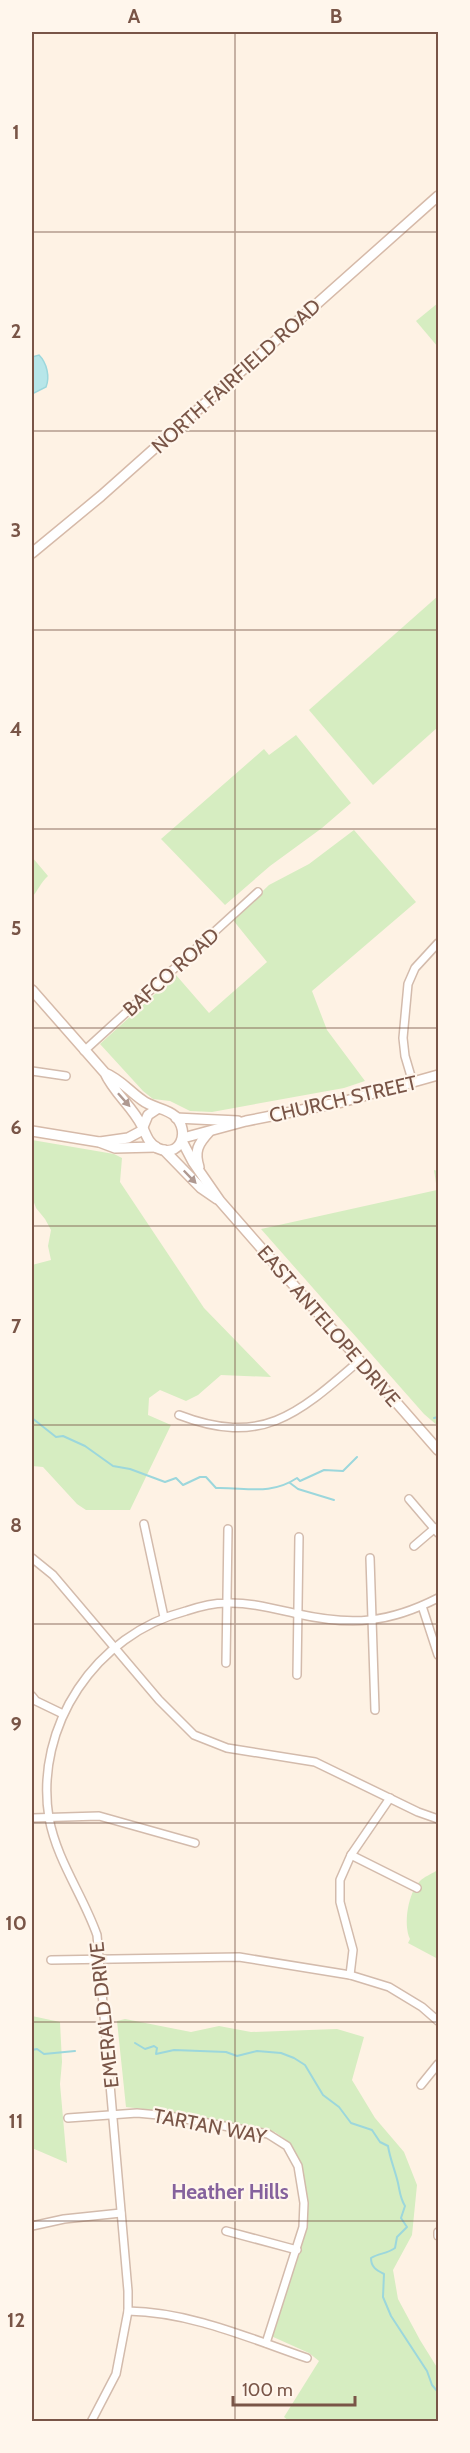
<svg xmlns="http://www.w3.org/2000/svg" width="470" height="2453" viewBox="0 0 470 2453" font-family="Cabin,sans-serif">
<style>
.green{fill:#d6edc1}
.water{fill:#b7e6e9;stroke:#9cd7dc;stroke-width:1.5}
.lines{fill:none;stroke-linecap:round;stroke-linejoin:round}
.stream{stroke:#9cd7dc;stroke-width:2}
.street-casing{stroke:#d3bbac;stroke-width:10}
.secondary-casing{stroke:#d6baa9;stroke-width:12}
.street{stroke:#fff;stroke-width:7}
.secondary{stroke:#fff;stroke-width:9}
.oneway{fill:#af9991}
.grid{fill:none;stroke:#795547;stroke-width:1.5;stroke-opacity:0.55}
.labels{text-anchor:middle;stroke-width:4.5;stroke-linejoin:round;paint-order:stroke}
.street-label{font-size:20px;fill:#795547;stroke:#fff6ec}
.neighbourhood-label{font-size:21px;font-weight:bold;fill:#85629d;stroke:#fff6ec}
.neatline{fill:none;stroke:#795547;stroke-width:2}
.grid-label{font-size:20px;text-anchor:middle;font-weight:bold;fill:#795547}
</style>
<rect width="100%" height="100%" fill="#fef2e4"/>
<g class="green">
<polygon points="438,303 438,347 416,321"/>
<polygon points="438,596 438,727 373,785 309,710"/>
<polygon points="296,735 351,803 322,828 270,866 225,905 161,839 264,749 269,755"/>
<polygon points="354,830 416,902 312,991 327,1030 365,1081 344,1088 212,1112 190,1111 170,1101 153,1099 143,1091 100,1044 176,975 209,1013 267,962 233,920 269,885 309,864"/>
<path d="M 32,857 L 48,876 C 40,883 38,891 32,897 Z"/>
<polygon points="32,1140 114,1154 122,1158 120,1182 204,1308 271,1377 221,1375 198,1395 186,1401 160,1390 149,1398 148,1415 171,1425 130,1510 86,1510 77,1504 43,1467 32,1466 32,1265 51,1260 48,1246 51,1230 45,1219 36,1208 32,1197"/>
<polygon points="434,1170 438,1171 438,1426 424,1414 261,1229 437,1190"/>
<path d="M 436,1871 L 438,1872 L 438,1959 L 408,1943 L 410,1939 C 403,1924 408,1893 420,1881 C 424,1877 431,1874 436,1871 Z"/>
<polygon points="32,2016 60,2022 62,2062 60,2084 67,2163 32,2148"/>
<polygon points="125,2019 191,2032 219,2026 251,2032 337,2029 364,2037 352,2080 375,2118 404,2152 417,2185 412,2235 393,2270 398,2299 420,2340 438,2369 438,2421 290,2422 284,2417 319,2361 309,2353 271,2336 300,2243 302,2174 299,2160 286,2140 275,2132 187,2114 126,2107 117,2021"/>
</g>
<path class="water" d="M 39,355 C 47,363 50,377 46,387 L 32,394 L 32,357 Z"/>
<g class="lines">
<g class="stream">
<path d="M 32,1418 L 56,1437 L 63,1436 L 85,1446 L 113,1466 L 130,1469 L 165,1482 L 176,1478 L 183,1485 L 200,1477 L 206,1477 L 216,1488 C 245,1487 270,1496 297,1478 L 300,1481 L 324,1470 L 343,1471 L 357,1457"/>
<polyline points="434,1418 438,1417"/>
<polyline points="290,1483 298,1489 334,1500"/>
<path d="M 135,2043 L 145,2049 L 154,2046 L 157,2048 L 156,2054 L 174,2050 L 226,2052 L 237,2056 L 257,2051 L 281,2053 L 294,2058 L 305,2065 L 323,2095 L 339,2107 L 351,2123 L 372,2130 L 380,2142 L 388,2146 C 390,2159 395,2170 398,2183 C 400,2192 400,2198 405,2206 L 401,2218 L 407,2227 L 397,2237 L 395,2248 C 387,2254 379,2253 371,2258 C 371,2267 376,2270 384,2274 L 383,2297 L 391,2316 L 427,2371 L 432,2385 L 438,2392"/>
<polyline points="32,2050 37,2049 44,2054 75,2051"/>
</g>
<defs>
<g id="street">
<polyline points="84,1051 258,892"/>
<polyline points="32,1071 66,1076"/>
<polyline points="413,1083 405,1056 403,1038 408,984 415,968 438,943"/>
<path d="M 179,1415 C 262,1447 298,1414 359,1361"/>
<polyline points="409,1499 438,1533"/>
<polyline points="144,1524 164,1617"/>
<polyline points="414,1546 435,1528"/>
<polyline points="32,1558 53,1575 159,1700 194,1735 227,1748 315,1762 418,1812 438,1819"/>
<polyline points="370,1558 375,1710"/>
<polyline points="422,1606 438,1655"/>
<polyline points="226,1663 228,1529"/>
<polyline points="297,1675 299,1537"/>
<polyline points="32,1696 36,1701 63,1714"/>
<polyline points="32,1818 99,1816 195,1843"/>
<polyline points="351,1855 417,1888"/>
<polyline points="51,1960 239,1957 350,1975 389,1987 422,2007 438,2021"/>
<polyline points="350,1975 353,1950 340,1902 340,1880 351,1855 390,1798"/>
<polyline points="421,2085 438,2064"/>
<polyline points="68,2118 137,2113 169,2116 268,2134 287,2146 298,2166 304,2203 303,2227 266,2343"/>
<polyline points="32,2226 64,2219 121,2213"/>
<polyline points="226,2231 297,2250"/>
<polyline points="438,2232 438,2236"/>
<path d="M 128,2311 C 190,2312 249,2338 307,2358"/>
<path d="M 91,2422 L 116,2374 L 128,2311 L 128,2291 L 97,1935 C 83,1895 57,1861 49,1818 C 34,1726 96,1634 186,1611 C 198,1607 213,1603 226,1603 C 250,1602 275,1609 298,1614 C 352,1626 389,1623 438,1598"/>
</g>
<g id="secondary">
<polyline points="32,553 101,496 438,196"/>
<path d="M 32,990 L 105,1073 C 120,1079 129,1091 142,1100 C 152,1108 166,1108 175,1116 C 191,1132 180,1159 157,1148 C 148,1143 146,1134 142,1126 C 132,1106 114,1093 105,1073"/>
<polyline points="176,1118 238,1121"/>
<polyline points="143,1127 148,1115 157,1109"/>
<polyline points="32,1131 99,1142 115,1148 156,1147"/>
<polyline points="183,1138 246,1121 342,1102 438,1075"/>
<polyline points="182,1141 193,1162 220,1201 438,1450"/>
<polyline points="100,1142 128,1138 143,1130"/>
<polyline points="164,1150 201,1188 217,1199"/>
<path d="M 199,1167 C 194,1151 198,1144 209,1132"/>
</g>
</defs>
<use href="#street" class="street-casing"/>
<use href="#secondary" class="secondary-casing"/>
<use href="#street" class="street"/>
<use href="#secondary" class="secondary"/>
</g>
<defs><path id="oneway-solid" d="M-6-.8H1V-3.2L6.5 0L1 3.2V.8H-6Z" transform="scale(1.5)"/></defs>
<g class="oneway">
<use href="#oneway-solid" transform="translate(124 1100) rotate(48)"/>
<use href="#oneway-solid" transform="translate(190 1177) rotate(46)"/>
</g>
<path class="grid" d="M 235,32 L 235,2422M 32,232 L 438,232M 32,431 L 438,431M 32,630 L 438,630M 32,829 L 438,829M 32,1028 L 438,1028M 32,1226 L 438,1226M 32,1425 L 438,1425M 32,1624 L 438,1624M 32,1823 L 438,1823M 32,2022 L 438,2022M 32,2221 L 438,2221"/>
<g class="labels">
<g class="street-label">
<text transform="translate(236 376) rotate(-42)" y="7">NORTH FAIRFIELD ROAD</text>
<text transform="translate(171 972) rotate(-42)" y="7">BAFCO ROAD</text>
<text transform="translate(343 1099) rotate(-13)" y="7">CHURCH STREET</text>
<text transform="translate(329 1326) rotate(49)" y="7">EAST ANTELOPE DRIVE</text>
<text transform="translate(104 2015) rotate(-96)" y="7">EMERALD DRIVE</text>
<text transform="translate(210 2126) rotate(11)" y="7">TARTAN WAY</text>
</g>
<g class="neighbourhood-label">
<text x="230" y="2199">Heather Hills</text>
</g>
</g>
<rect width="470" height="2453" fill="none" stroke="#fff6ec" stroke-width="66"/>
<path d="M233 2396v9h122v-9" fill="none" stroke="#795547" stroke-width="3"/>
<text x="242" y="2396" font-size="18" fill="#795547" stroke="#fff6ec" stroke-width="4.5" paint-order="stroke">100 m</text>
<rect x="33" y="33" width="404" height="2387" class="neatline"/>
<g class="grid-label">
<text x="134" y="23">A</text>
<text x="336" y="23">B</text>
<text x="16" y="139">1</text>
<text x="16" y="338">2</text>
<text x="16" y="537">3</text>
<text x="16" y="736">4</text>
<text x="16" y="935">5</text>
<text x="16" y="1134">6</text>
<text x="16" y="1333">7</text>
<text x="16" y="1532">8</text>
<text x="16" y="1731">9</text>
<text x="16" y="1930">10</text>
<text x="16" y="2128">11</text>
<text x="16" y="2327">12</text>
</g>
</svg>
